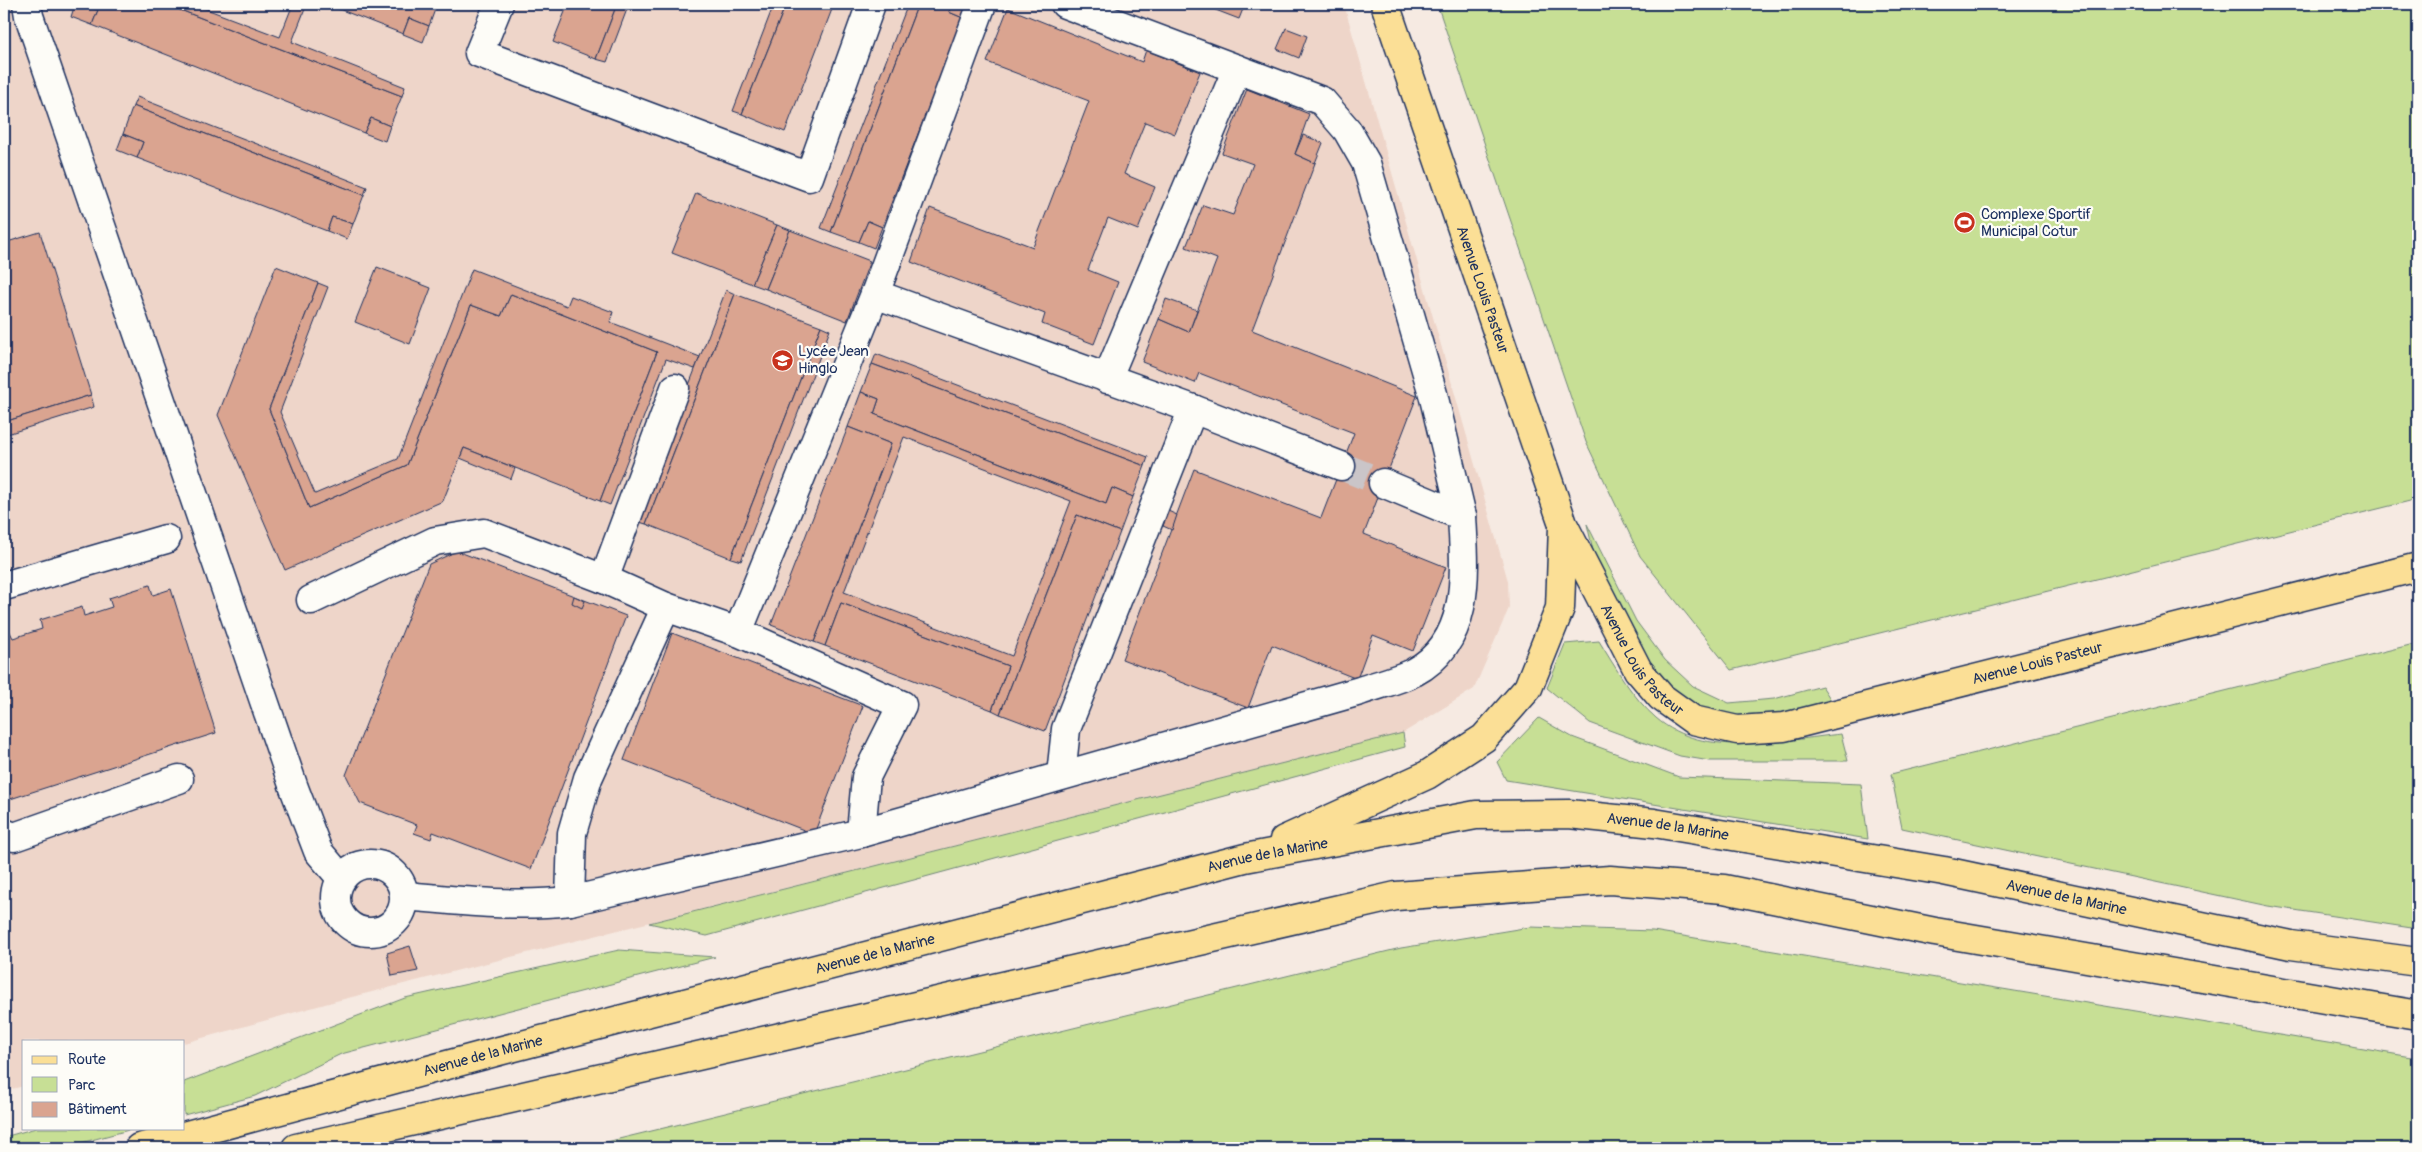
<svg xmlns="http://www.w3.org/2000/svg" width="2422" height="1152" viewBox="0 0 2422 1152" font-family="Pangolin,sans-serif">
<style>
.built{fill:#eed5c9}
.green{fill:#c7df95;stroke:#71877a}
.building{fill:#daa490;stroke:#1b2f5e;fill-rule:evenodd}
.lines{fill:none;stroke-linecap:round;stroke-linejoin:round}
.minor-tunnel{stroke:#cac5c8;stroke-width:28;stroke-dasharray:28 14;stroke-linecap:butt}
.minor-casing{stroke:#1b2f5e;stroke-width:31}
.major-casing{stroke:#1b2f5e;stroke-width:31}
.minor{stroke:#fdfcf7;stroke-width:28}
.major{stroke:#fbdf96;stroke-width:28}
.labels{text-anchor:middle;stroke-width:4.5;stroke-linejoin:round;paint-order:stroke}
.poi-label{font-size:15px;fill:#1b2f5e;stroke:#fdfcf7;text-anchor:start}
.street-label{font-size:15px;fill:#1b2f5e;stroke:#fdfcf7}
</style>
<rect width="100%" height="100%" fill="#f6eae2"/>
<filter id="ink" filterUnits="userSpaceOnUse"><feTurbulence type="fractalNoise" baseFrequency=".02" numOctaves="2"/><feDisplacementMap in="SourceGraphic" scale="10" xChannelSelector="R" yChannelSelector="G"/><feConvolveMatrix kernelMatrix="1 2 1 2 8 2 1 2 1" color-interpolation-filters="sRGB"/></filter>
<g filter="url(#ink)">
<polygon class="built" points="4,4 1344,4 1508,581 1509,608 1474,689 1403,733 336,1001 184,1043 184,1041 24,1041 24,1086 4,1091"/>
<g class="green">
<polygon points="1437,4 2418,4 2418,499 1731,670 1640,556 1586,442"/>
<polygon points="1587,524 1636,621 1665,660 1693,686 1729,703 1774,699 1822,686 1831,700 1782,714 1728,719 1684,703 1662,689 1597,568"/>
<path d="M 1599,641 C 1615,667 1632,697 1656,718 C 1705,760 1782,740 1841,734 L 1848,761 L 1710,761 L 1680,756 L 1590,723 L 1547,688 L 1565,644 Z"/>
<polygon points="2418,643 2418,929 2268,906 1902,828 1891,774"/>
<polygon points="1539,718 1572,737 1679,777 1861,784 1868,839 1506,780 1497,762"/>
<polygon points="1403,733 1405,747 707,936 649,923"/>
<polygon points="1530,927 1653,931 2418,1058 2418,1148 582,1148 1401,948"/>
<polygon points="619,950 715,957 341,1054 255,1096 184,1115 184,1082 405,998"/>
<polygon points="36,1128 136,1128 62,1148 4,1148 4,1137"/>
</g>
<g class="building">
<polygon points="75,4 83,4 98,10 92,25 71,17"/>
<polygon points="83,4 165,4 402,96 390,126 371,118 364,133 92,25 98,10"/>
<polygon points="165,4 193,4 280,37 293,4 307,4 292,42 405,87 402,96"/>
<polygon points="326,4 437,4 429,26 409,18 403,34"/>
<polygon points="568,4 617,4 596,59 553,42"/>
<polygon points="617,4 629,4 607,62 596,59"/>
<polygon points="774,4 786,4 742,114 733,111"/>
<polygon points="786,4 834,4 785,132 742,114"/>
<polygon points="908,4 918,4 831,232 821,228"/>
<polygon points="918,4 952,4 949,12 963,18 882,227 868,221 859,242 831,232"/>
<polygon points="952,4 969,4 963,18 949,12"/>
<polygon points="1200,4 1245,4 1239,19"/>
<polygon points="1008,8 1142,62 1146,50 1200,72 1175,134 1145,122 1124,174 1155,187 1138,230 1108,218 1088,270 1118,282 1094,344 1042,324 1045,314 911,262 930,208 1033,247 1089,101 987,62"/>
<polygon points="409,18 429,26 423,42 403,34"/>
<polygon points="1286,28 1307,36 1299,58 1277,49"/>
<polygon points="1247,89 1309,114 1295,154 1315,163 1252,330 1417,396 1364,534 1446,567 1413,651 1373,635 1357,679 1272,645 1248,708 1122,659 1194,469 1321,518 1354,433 1199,373 1195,383 1142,362 1159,319 1189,332 1217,259 1186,247 1203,205 1233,215 1253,164 1222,153"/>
<polygon points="137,97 367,187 364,195 133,106"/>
<polygon points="133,106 364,195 353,224 332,217 327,231 137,158 143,142 123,134"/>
<polygon points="371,118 390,126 385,141 364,133"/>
<polygon points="123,134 143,142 137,158 117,150"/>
<polygon points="1303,135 1323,143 1315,163 1295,154"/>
<polygon points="696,193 777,225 752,284 672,253"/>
<polygon points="332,217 353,224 347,239 327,231"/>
<polygon points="868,221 882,227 874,248 859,242"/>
<polygon points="777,225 790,230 766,289 752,284"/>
<polygon points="790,230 870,261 847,321 766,289"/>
<polygon points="40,232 91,395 4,422 4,243"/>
<polygon points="276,266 318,283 269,409 309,508 407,465 471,305 501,316 511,294 657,352 600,501 464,448 443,501 285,570 218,415"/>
<polygon points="377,267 431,288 410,344 355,322"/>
<polygon points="472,269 567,306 571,296 613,312 610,322 700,357 695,369 666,359 610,505 600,501 657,352 511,294 501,316 471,305 407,465 309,508 269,409 318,283 328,287 280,412 315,494 398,459"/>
<polygon points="726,290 735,294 646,524 636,521"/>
<polygon points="735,294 821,326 731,558 646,524"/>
<polygon points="1166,299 1197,310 1189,332 1159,319"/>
<polygon points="821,326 830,330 741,561 731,558"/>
<polygon points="876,354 1148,457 1145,466 872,364"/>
<polygon points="872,364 1145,466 1133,497 1112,488 1106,504 874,414 879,399 861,392"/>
<path d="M 861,392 L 879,399 L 874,414 L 1106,504 L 1112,488 L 1133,497 L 1120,532 L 1077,515 L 1000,714 L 992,710 L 1008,666 L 841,603 L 825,646 L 814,642 L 891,444 L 848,427 ZM 904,437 L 1071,501 L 1012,656 L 844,592 Z"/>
<polygon points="91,395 94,407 4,435 4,422"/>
<polygon points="848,427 891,444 814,642 771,625"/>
<polygon points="464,448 515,468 511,479 460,458"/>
<polygon points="1168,511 1177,515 1172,530 1163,526"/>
<polygon points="1077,515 1120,532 1045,731 1000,714"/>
<polygon points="457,551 626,616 531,869 433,832 431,839 414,833 417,825 360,803 346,775 429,564"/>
<polygon points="150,585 153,595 171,589 216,733 4,801 4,631 9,630 13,638 42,629 40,620 82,607 84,616 112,607 109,598"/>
<polygon points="574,596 585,601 582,608 572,603"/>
<polygon points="841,603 1008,666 992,710 825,646"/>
<polygon points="672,633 863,706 814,834 624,760"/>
<polygon points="410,946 418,971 392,976 387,953"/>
</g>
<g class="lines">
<polyline class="minor-tunnel" points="1341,466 1383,483"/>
<defs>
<g id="minor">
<polyline points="27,4 29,16 294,788 318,851 341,878"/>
<polyline points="499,4 479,53 809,177 871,4"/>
<polyline points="1065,4 1322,101 1347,130 1366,163 1433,394 1462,516"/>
<polyline points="875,294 1193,409 1341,466"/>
<polyline points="1107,379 1237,69"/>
<polyline points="604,579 675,388"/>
<polyline points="4,586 166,539"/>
<polyline points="311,600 435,541 484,533 604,579 666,607"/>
<polyline points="738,632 875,294 982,4"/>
<polyline points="1061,775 1066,729 1193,409"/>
<polyline points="4,833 14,837 179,779"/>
<circle cx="370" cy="898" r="34"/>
<path d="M 405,896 C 460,901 514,907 570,901 L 861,833 L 1360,691 C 1377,685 1398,680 1414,672 C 1472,641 1465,571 1462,516 L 1383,483"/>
<polyline points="570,901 572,833 588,778 666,607 738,632 902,705 866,777 861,833"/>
</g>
<g id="major">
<path id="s1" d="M 1385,4 L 1563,524 L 1638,670 L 1661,697 L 1693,720 L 1737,730 L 1784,727 L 2418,567"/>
<polyline points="1284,840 1427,775 1484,738 1528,688 1560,608 1563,526"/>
<path id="s2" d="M 139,1148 L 499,1051 L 1245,858 L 1476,815 L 1569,814 L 1654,823 L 1944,871 L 2291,945 L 2418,962"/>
<polyline points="296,1148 1396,896 1610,880 1724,889 1935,932 2418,1015"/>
</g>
</defs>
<use href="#minor" class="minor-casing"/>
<use href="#major" class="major-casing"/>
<use href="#minor" class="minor"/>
<use href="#major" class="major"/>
</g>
</g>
<defs>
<symbol id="stadium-disc" viewBox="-11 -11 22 22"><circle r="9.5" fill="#c8321e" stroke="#fdfcf7"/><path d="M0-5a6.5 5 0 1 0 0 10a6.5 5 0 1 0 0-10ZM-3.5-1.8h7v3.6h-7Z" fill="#fff"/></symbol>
<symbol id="school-disc" viewBox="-11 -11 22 22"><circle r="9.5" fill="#c8321e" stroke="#fdfcf7"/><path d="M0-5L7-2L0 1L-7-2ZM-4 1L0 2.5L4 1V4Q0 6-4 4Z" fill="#fff"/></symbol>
</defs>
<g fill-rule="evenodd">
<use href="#stadium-disc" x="1952" y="210" width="25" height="25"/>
<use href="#school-disc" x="770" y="348" width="25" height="25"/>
</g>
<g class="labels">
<g class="poi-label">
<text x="1981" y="219">Complexe Sportif<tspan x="1981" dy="17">Municipal Cotur</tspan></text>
<text x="798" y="356">Lycée Jean<tspan x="798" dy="17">Hinglo</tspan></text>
</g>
<g class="street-label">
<text dy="5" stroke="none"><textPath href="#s1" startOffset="302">Avenue Louis Pasteur</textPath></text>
<text dy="5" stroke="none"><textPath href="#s1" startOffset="708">Avenue Louis Pasteur</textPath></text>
<text dy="5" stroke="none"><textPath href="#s1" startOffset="1142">Avenue Louis Pasteur</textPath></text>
<text dy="5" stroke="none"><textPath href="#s2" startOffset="1571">Avenue de la Marine</textPath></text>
<text dy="5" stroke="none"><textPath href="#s2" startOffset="1166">Avenue de la Marine</textPath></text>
<text dy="5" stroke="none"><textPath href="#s2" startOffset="1976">Avenue de la Marine</textPath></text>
<text dy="5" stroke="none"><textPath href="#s2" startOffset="761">Avenue de la Marine</textPath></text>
<text dy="5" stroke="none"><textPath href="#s2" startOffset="356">Avenue de la Marine</textPath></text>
</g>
</g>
<rect width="2422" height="1152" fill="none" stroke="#fdfcf7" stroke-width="20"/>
<rect x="10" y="10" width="2402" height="1132" fill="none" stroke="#1b2f5e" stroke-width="2" filter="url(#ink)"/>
<rect x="22" y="1040" width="162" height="90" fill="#fdfcf7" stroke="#a3aaba"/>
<rect x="32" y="1056" width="25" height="8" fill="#fbdf96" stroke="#a3aaba"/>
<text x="68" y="1064" font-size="15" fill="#1b2f5e">Route</text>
<rect x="32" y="1077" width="25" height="15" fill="#c7df95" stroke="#a3aaba"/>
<text x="68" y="1090" font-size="15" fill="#1b2f5e">Parc</text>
<rect x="32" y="1102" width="25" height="15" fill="#daa490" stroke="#a3aaba"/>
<text x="68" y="1114" font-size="15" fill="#1b2f5e">Bâtiment</text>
</svg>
